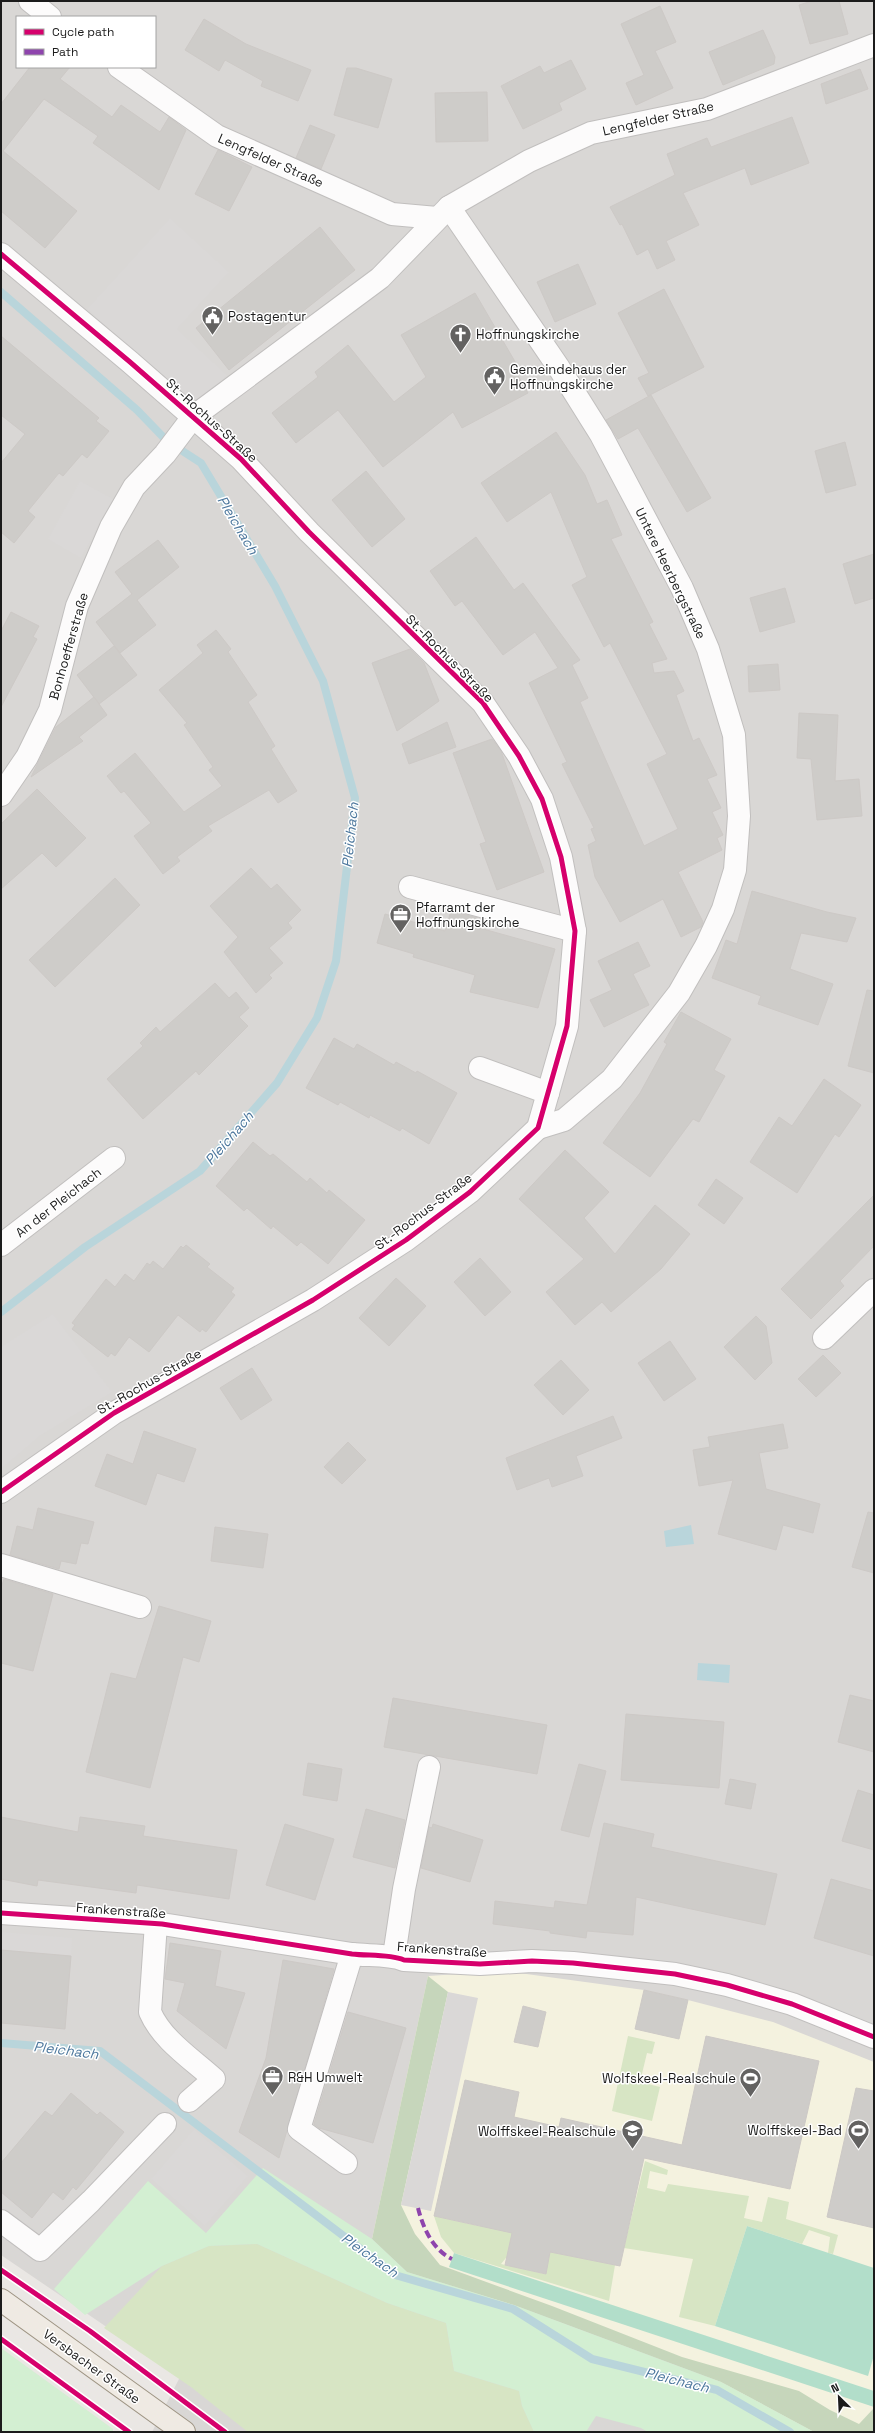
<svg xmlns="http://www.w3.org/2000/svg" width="875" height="2433" viewBox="0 0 875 2433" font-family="'Space Grotesk',sans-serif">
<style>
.residential{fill:#d9d7d5;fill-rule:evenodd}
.education{fill:#f4f2df}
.grass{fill:#d7e5c4}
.forest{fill:#c6d6bb}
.park{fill:#d3efd2}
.pitch{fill:#b2deca}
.parking{fill:#dad8d7}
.water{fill:#b9d5db}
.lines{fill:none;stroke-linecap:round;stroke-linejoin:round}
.stream{stroke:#b9d5db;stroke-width:8}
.building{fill:#ceccc9;stroke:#cdc9c6}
.minor-casing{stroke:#c1bfbe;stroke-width:24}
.major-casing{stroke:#9e9483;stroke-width:24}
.minor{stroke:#fcfbfb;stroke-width:22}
.major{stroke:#efeae3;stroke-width:22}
.quiet{stroke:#8e44ad;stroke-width:4;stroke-dasharray:8 4;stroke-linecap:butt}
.cycleway-casing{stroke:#fff;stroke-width:8}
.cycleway{stroke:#d6006c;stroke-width:5}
.labels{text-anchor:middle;stroke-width:3;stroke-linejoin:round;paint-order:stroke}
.street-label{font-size:13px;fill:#1b1b1b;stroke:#fff}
.poi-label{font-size:13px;fill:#1b1b1b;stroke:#fff;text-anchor:start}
.water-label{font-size:14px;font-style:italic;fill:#4c779d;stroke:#fff}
</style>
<rect width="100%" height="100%" fill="#eae7e4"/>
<path class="residential" d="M 1,1 L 874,1 L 874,2432 L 152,2432 L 180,2377 L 1,2255 ZM 17,17 L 155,17 L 155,67 L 17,67 Z"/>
<polygon class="education" points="504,1971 644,1990 688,2000 773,2022 874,2062 874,2432 814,2432 721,2382 372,2239 428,1976"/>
<g class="grass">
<polygon points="628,2036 655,2042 652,2054 647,2053 640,2082 660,2087 652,2121 612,2111"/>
<polygon points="645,2161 668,2170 667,2175 650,2171 647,2188 665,2192 668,2184 749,2196 744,2218 762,2222 768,2197 789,2202 786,2219 838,2235 833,2254 828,2253 830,2237 809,2230 802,2244 747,2226 715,2326 679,2317 693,2259 624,2248"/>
<polygon points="434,2216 479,2226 516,2216 514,2248 501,2264 545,2274 550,2252 615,2265 609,2301 454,2253 441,2237"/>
<polygon points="257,2244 387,2303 446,2323 454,2371 519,2391 522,2406 534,2432 248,2432 191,2387 104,2328 162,2266 209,2246"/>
</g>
<polygon class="forest" points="428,1976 448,1992 401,2205 415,2234 440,2265 552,2306 682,2357 799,2391 830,2410 859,2424 874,2408 874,2432 814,2432 721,2382 514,2305 407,2272 372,2239"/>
<g class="park">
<polygon points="263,2168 372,2239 407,2272 514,2305 721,2382 814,2432 648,2432 641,2428 596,2416 586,2432 534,2432 522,2406 519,2391 454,2371 446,2323 387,2303 257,2244 209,2246 162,2266 85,2315 54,2289 148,2181 206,2233"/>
<polygon points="1,2348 113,2429 113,2432 1,2432"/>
</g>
<g class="pitch">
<polygon points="747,2226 874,2268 874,2355 868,2376 715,2326"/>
<polygon points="454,2253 874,2391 874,2407 449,2267"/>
</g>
<g class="parking">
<polygon points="170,218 229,272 177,329 227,375 196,409 87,309"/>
<polygon points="80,481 113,499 81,558 48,539"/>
<polygon points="53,1314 112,1392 41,1435 1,1469 1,1347"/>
<polygon points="1,1932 72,1938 71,1956 1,1950"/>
<polygon points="448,1992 478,1998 431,2211 401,2205"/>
<polygon points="194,2129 248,2176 205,2226 151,2179"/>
</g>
<g class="water">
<polygon points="691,1525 694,1544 666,1547 664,1531"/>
<polygon points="698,1663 730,1665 729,1683 697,1680"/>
</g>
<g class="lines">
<g class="stream">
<polyline points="1,292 137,410 167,441 201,463 275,586 323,681 355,798 336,961 317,1018 277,1083 200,1171 85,1247 1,1312"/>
<polyline points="1,2043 100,2051 395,2275 513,2309 592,2359 717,2390 790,2432"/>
</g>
</g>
<g class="building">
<polygon points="812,1 839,1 848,34 810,44 799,5"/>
<polygon points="660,6 676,42 655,51 673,88 636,105 626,83 644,75 621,24"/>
<polygon points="204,19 246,44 311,70 298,101 261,86 263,81 225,60 219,71 185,50"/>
<polygon points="763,30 775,57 774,64 723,85 709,52"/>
<polygon points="571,60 586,89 559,103 562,110 523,129 501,86 540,66 544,73"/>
<polygon points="30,67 70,67 60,79 112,117 121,105 160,132 169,117 186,130 159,190 93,143 98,136 44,99 3,151 77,211 45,248 1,211 1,104"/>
<polygon points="347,68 356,68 392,79 378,128 334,115"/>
<polygon points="860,69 868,89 826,104 821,84"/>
<polygon points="487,92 488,141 436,142 435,93"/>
<polygon points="792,117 809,163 751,185 745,168 683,193 699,225 666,241 675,260 657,269 648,249 637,255 622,224 620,225 610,207 675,175 667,154 707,138 711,147"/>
<polygon points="310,125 335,135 321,169 296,158"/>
<polygon points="218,150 252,167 229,211 195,194"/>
<polygon points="320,227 355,270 229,370 196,328"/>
<polygon points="578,264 596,304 555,322 537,282"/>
<polygon points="664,289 704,367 648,396 638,378 649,373 618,313"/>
<polygon points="475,293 517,365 513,367 528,393 462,428 453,412 383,467 338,410 296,443 272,413 318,377 315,372 348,345 394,402 426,377 401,335"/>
<polygon points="1,336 99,418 96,421 109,431 87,458 82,454 63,476 59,473 28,511 35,517 14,543 1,532 1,463 25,434 1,415"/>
<polygon points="651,395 711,498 687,512 638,428 618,439 606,420"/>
<polygon points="556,432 585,475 597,504 607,500 622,535 611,539 653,622 649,624 667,659 652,663 654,673 674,671 684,691 676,695 693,741 699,738 717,775 707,779 721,808 712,812 723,835 717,838 722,850 678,872 703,922 701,927 681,937 663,899 620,922 595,877 588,845 596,841 591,829 594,828 562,764 567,762 529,683 558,668 535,632 503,655 462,601 455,606 430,571 476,537 514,590 523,583 580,660 572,665 588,698 580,702 644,846 678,829 647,764 667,754 610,643 604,647 572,585 587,577 551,492 507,522 481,483"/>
<polygon points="845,442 856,485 826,493 815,451"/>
<polygon points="366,471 405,519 372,547 332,500"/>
<polygon points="158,540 179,567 137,600 156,625 120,653 96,622 132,594 115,572"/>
<polygon points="874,554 874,598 855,604 843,564"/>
<polygon points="785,588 795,622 760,632 750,598"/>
<polygon points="11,612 39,626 33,637 37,639 1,707 1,631"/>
<polygon points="216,630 231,649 228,652 257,695 248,702 275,746 271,749 297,791 278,803 269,790 208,826 212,831 177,857 180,861 163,874 134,836 151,823 124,791 121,793 107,776 135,753 184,812 222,786 209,770 213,767 184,725 187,723 159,690 203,653 197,645"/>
<polygon points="114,646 137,675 99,704 77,675"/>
<polygon points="410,649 424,663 439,701 397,731 372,663"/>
<polygon points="778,664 780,690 749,692 748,666"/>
<polygon points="94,697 107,715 79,737 83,741 31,777 56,727"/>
<polygon points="799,713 838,715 835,781 859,779 862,816 817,820 811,759 797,758"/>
<polygon points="447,722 456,747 409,764 402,744"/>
<polygon points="492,739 501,751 544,872 497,890 480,844 486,842 453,753"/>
<polygon points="37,789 86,838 56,867 42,853 1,889 1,824"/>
<polygon points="251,868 271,889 277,884 301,910 288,923 292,928 269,948 283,963 269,975 272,978 256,993 224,952 238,937 210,906"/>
<polygon points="115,878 140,905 55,987 29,960"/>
<polygon points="752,891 827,912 856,918 847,942 801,933 790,969 833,984 818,1025 758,1004 761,996 712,978 726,940 737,944"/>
<polygon points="451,911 478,918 476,927 555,949 538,1008 470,992 475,975 413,957 414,954 377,943 385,914 445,931"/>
<polygon points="638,942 650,966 633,974 649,1005 604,1027 590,1000 612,990 598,961"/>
<polygon points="215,983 229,998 236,992 249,1008 239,1017 248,1026 199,1075 196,1071 143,1119 107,1079 143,1046 140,1043 156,1027 160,1032"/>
<polygon points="867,990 874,991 874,1073 848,1066"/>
<polygon points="681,1012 731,1039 714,1070 725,1076 699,1122 693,1119 650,1177 603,1143 640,1093 667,1044 664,1042"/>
<polygon points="334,1038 354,1049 357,1044 394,1065 396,1062 416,1073 417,1071 457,1093 429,1144 402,1128 400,1131 370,1115 369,1118 340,1102 338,1105 306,1088"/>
<polygon points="824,1079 861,1105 839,1137 835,1134 797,1193 750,1162 779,1117 792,1126"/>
<polygon points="253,1142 270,1156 273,1154 307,1182 310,1178 327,1193 329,1190 365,1220 328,1264 301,1242 297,1246 273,1226 271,1229 247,1208 244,1211 216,1186"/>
<polygon points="565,1150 609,1192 584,1218 615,1254 655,1205 690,1234 661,1269 611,1312 602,1302 575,1325 546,1292 584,1259 519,1199"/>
<polygon points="716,1179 743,1198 724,1224 698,1205"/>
<polygon points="874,1195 874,1246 840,1281 844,1286 811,1319 781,1289"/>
<polygon points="186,1245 210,1264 207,1267 234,1288 231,1292 235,1295 206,1332 202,1329 200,1332 178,1315 149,1352 129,1337 115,1356 111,1353 108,1357 72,1329 75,1325 72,1323 106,1279 115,1287 125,1274 134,1281 147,1263 150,1265 153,1261 163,1269 181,1246 183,1248"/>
<polygon points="480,1258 511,1292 485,1316 454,1282"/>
<polygon points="396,1278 426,1306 389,1346 359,1318"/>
<polygon points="756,1316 766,1326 772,1363 755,1380 724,1347"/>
<polygon points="670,1341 696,1379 664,1401 638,1363"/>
<polygon points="823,1355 841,1373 816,1397 798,1379"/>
<polygon points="561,1360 589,1390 563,1415 534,1385"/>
<polygon points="252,1368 272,1400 241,1420 220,1388"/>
<polygon points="613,1416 622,1438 576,1456 583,1476 552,1487 549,1478 517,1490 506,1458"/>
<polygon points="783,1424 788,1448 759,1453 766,1489 820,1504 813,1533 783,1525 776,1550 718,1534 733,1480 699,1486 693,1450 710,1447 708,1437"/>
<polygon points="144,1431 196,1449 184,1482 157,1473 146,1505 95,1486 107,1454 133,1464"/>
<polygon points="348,1442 366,1460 342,1484 324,1467"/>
<polygon points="38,1508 94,1522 88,1544 81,1543 76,1564 61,1561 59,1569 10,1555 17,1526 33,1530"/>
<polygon points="868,1512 874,1513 874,1573 852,1567"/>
<polygon points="215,1527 268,1534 263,1568 211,1561"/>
<polygon points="4,1579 53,1594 33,1671 1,1663 1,1588"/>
<polygon points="159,1606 211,1621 199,1662 183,1657 150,1788 86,1772 111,1673 136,1679"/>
<polygon points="850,1695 874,1701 874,1752 838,1742"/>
<polygon points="393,1698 547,1725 537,1774 384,1747"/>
<polygon points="626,1714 724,1722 719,1788 621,1780"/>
<polygon points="308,1763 342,1769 337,1801 303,1795"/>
<polygon points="579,1764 606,1771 589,1837 561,1830"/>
<polygon points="730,1779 756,1784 751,1809 725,1804"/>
<polygon points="858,1790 874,1795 874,1850 842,1841"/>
<polygon points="366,1809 405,1820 395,1868 353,1857"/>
<polygon points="1,1817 78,1832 80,1817 145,1826 143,1836 237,1850 229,1899 137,1885 136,1893 38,1880 37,1886 1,1879"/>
<polygon points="604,1823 654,1834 651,1847 777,1874 765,1925 636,1897 633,1935 587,1931 586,1938 550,1933 550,1931 493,1924 495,1901 554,1908 555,1901 587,1905"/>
<polygon points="285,1824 334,1839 315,1900 266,1885"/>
<polygon points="433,1824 483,1840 470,1882 421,1868 429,1827 432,1828"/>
<polygon points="831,1879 874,1891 874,1956 814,1938"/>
<polygon points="170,1943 221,1951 215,1986 245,1993 226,2049 177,2011 185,1983 165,1979"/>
<polygon points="1,1950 71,1956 65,2029 1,2023"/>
<polygon points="283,1960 334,1969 279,2158 239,2132 266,2058"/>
<polygon points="644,1990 688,2000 679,2039 635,2029"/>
<polygon points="523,2006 546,2012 538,2047 514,2042"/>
<polygon points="348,2012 406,2028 373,2143 319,2128 314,2124"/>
<polygon points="706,2036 819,2061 790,2189 644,2158 620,2266 550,2252 546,2274 505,2265 512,2233 434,2216 465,2080 519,2092 514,2117 559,2127 561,2118 682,2145"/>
<polygon points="856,2088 874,2091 874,2228 827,2217"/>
<polygon points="71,2093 97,2115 100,2112 124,2132 76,2190 73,2187 63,2200 53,2192 32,2218 1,2192 1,2163 45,2111 52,2116"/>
</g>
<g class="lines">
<defs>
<g id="minor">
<polyline points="30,1 50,17"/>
<polyline points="119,67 217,136 392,214 437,218"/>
<polyline points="449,207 559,368 601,435 682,588 708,649 734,735 739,816 735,870 723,909 706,946 679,993 612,1079 564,1120 538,1128"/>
<polyline points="1,254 130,362 241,459 309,532 483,703 519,756 542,799 561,857 575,931 567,1026 538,1128 470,1192 406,1240 313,1300 114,1413 1,1492"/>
<polyline points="1,795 27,757 50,710 77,606 111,527 134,487 165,454 193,417 380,278 449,207 529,161 591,133 707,109 874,45"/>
<polyline points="410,887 575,931"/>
<polyline points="480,1068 548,1093"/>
<polyline points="1,1245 114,1158"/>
<polyline points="824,1338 874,1290"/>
<polyline points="1,1565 140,1607"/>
<path d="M 1,1913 L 162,1924 L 352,1954 C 368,1956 389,1954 404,1960 L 480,1964 L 532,1961 L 573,1963 L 675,1974 L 727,1985 L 792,2004 L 874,2037"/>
<path d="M 156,1923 L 150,2012 C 162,2040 192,2059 214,2079 L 189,2101"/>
<polyline points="394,1956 404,1889 429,1767"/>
<polyline points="346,2163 299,2129 352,1954"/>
<polyline points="1,2221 40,2250 91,2201 165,2124"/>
</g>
<polyline id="major" points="1,2300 184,2432"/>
</defs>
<use href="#minor" class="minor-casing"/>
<use href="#major" class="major-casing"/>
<use href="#minor" class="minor"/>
<use href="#major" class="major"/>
<path class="quiet" d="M 418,2208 C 423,2228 433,2250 452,2259"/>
<defs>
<g id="cycleway">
<polyline points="1,254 130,362 241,459 309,532 483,703 519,756 542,799 561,857 575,931 567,1026 538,1128 470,1192 406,1240 313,1300 114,1413 1,1492"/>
<path d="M 1,1913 L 162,1924 L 352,1954 C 368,1956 389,1954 404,1960 L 480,1964 L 532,1961 L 573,1963 L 675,1974 L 727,1985 L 792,2004 L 874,2037"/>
<polyline points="1,2270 90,2331 225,2432"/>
<polyline points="1,2339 129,2432"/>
</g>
</defs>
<use href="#cycleway" class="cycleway-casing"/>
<use href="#cycleway" class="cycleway"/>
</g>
<defs>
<symbol id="civic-pin" viewBox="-11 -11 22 30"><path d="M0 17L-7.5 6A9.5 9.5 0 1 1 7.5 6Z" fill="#636261" stroke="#fff"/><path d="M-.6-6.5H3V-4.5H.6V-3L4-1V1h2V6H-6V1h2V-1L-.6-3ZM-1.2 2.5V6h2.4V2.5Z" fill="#fff"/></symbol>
<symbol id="church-pin" viewBox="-11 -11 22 30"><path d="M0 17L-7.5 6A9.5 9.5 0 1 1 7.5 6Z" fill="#636261" stroke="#fff"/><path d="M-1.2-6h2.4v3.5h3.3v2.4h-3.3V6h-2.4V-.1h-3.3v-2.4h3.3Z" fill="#fff"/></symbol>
<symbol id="office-pin" viewBox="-11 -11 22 30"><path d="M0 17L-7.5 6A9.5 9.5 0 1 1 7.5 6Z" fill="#636261" stroke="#fff"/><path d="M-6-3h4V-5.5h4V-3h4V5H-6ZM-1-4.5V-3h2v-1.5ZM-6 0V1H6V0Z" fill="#fff"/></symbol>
<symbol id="stadium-pin" viewBox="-11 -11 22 30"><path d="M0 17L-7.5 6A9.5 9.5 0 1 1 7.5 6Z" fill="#636261" stroke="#fff"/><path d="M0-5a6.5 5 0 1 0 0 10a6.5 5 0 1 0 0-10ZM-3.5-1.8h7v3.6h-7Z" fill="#fff"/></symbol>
<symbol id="school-pin" viewBox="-11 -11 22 30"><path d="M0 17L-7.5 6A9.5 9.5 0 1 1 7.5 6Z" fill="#636261" stroke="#fff"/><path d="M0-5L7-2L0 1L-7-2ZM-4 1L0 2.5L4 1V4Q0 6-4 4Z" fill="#fff"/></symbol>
</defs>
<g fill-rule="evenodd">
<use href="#civic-pin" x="200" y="304" width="25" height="34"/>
<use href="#church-pin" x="448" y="322" width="25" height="34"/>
<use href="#civic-pin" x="482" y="364" width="25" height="34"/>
<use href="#office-pin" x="388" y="902" width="25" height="34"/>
<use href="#office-pin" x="260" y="2064" width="25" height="34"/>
<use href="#stadium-pin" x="738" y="2066" width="25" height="34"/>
<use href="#stadium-pin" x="846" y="2118" width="25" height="34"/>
<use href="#school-pin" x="620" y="2118" width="25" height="34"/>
</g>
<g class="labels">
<g class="street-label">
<text transform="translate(658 118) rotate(-13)" y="5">Lengfelder Straße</text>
<text transform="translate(271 160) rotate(24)" y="5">Lengfelder Straße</text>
<text transform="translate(212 420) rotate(42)" y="5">St.-Rochus-Straße</text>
<text transform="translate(671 573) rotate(64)" y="5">Untere Heerbergstraße</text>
<text transform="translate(68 646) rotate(-74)" y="5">Bonhoefferstraße</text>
<text transform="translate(450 658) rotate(45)" y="5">St.-Rochus-Straße</text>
<text transform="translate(58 1202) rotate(-38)" y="5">An der Pleichach</text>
<text transform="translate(423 1211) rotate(-37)" y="5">St.-Rochus-Straße</text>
<text transform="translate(149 1381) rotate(-30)" y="5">St.-Rochus-Straße</text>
<text transform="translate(121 1910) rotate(4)" y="5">Frankenstraße</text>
<text transform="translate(442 1949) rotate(4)" y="5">Frankenstraße</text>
<text transform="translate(92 2366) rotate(36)" y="5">Versbacher Straße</text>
</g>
<g class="poi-label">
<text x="228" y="321">Postagentur</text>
<text x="476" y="339">Hoffnungskirche</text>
<text x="510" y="374">Gemeindehaus der<tspan x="510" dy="15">Hoffnungskirche</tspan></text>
<text x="416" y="912">Pfarramt der<tspan x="416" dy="15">Hoffnungskirche</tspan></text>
<text x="288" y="2082">R&amp;H Umwelt</text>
<text x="736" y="2083" text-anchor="end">Wolfskeel-Realschule</text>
<text x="842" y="2135" text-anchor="end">Wolffskeel-Bad</text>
<text x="616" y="2136" text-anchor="end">Wolffskeel-Realschule</text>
</g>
<g class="water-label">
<text transform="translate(238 525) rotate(59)" y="5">Pleichach</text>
<text transform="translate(350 835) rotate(-84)" y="5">Pleichach</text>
<text transform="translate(229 1138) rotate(-49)" y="5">Pleichach</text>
<text transform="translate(66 2050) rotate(7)" y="5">Pleichach</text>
<text transform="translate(370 2255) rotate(35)" y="5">Pleichach</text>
<text transform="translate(677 2380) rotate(14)" y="5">Pleichach</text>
</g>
</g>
<rect width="875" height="2433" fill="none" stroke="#1b1b1b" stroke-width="4"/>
<rect x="16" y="16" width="140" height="52" fill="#ffffff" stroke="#a4a4a4"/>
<rect x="24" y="29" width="20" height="6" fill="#d6006c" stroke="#a4a4a4"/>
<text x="52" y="36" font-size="12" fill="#1b1b1b">Cycle path</text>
<rect x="24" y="49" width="20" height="6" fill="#8e44ad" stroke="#a4a4a4"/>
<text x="52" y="56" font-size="12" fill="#1b1b1b">Path</text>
<g transform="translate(839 2397) rotate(336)" stroke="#ffffff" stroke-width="3" paint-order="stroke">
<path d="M0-3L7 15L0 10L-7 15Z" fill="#1b1b1b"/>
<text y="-6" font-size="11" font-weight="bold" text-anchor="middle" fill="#1b1b1b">N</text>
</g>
</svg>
